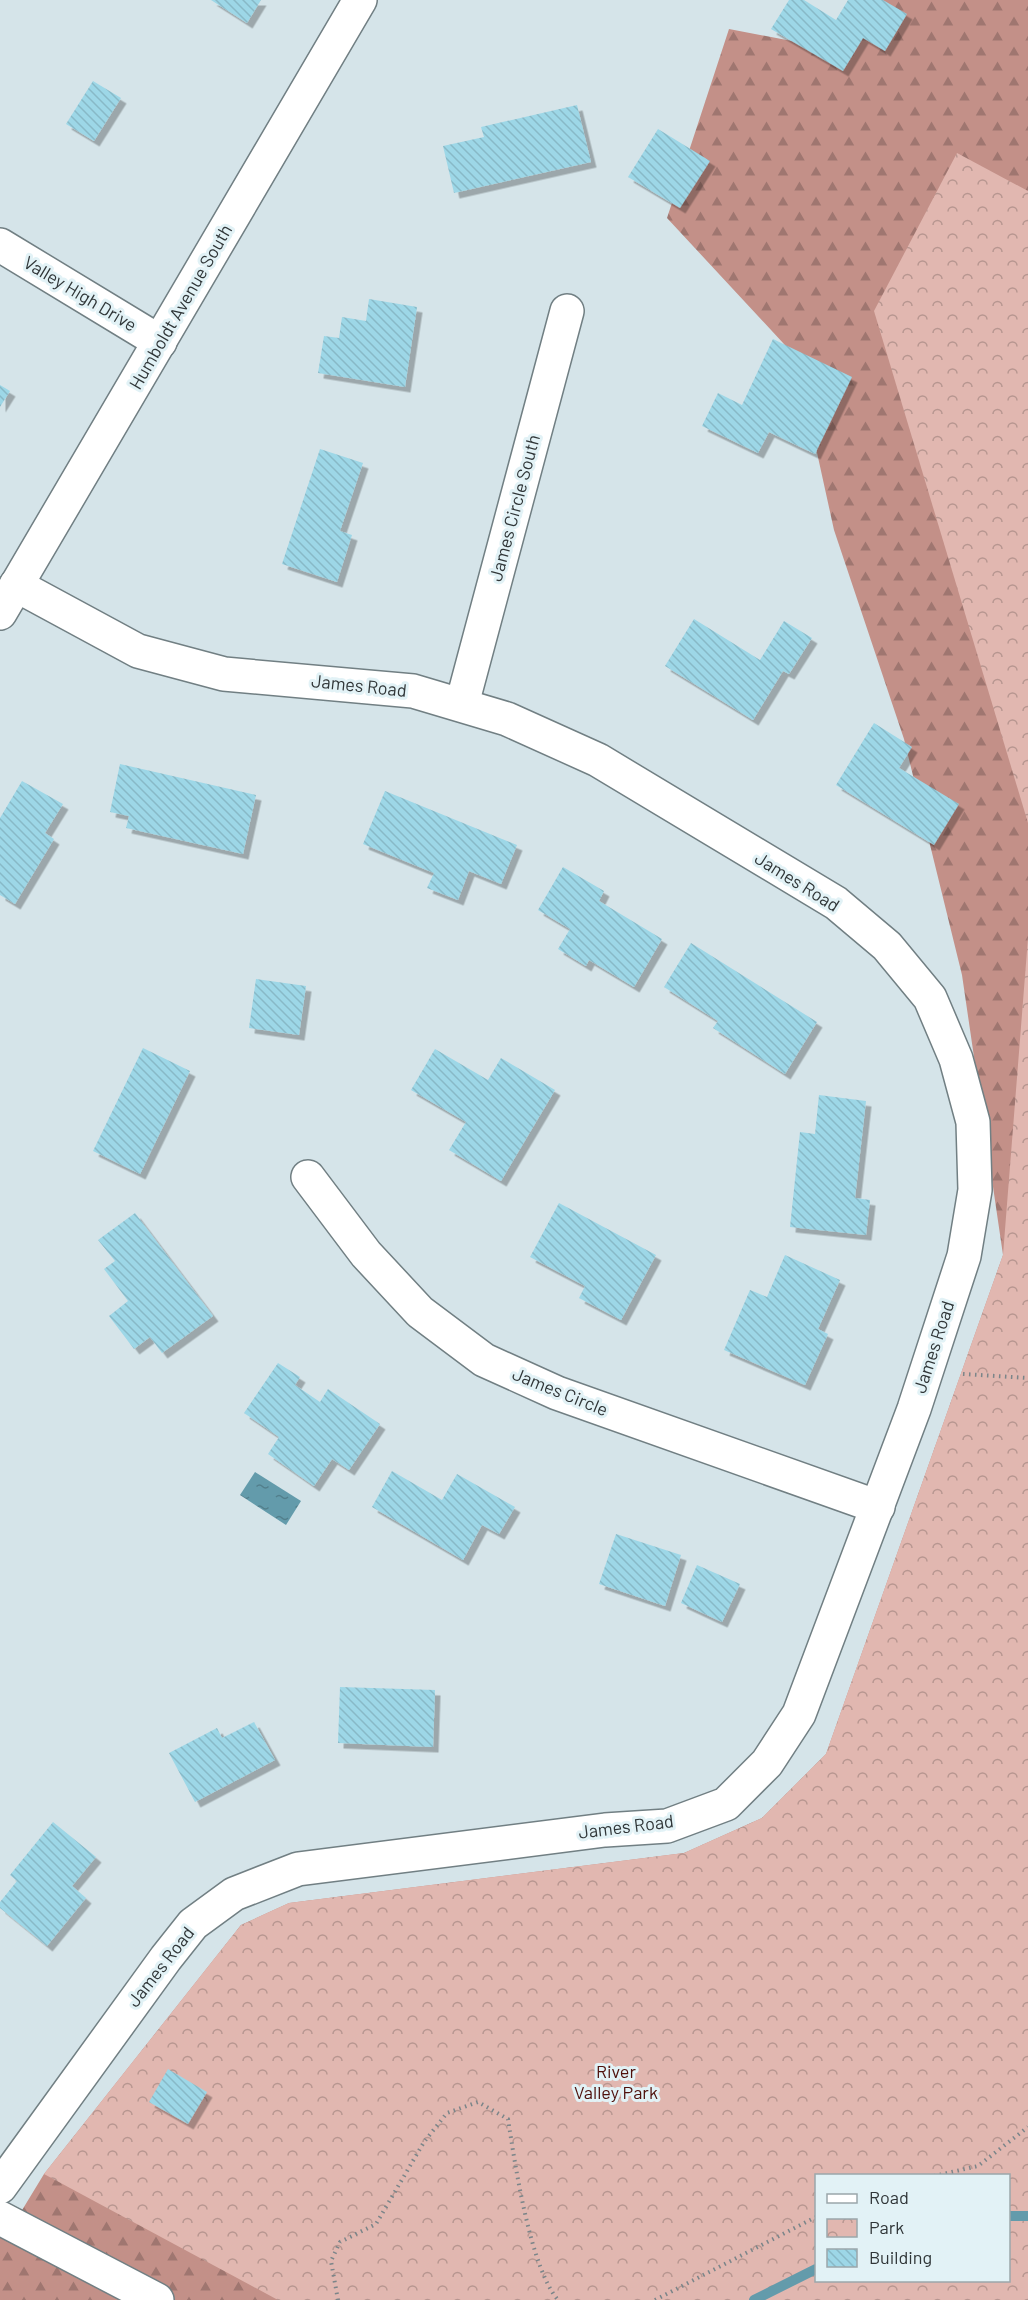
<svg xmlns="http://www.w3.org/2000/svg" width="1028" height="2300" viewBox="0 0 1028 2300" font-family="Barlow,sans-serif">
<style>
.forest{fill:url(#forest-firs);fill-rule:evenodd}
.park{fill:url(#park-crowns);fill-rule:evenodd}
.water{fill:url(#water-ripples)}
.lines{fill:none;stroke-linecap:round;stroke-linejoin:round}
.stream{stroke:#639bab;stroke-width:10}
.building{fill:url(#building-back-hatch);filter:url(#shadow)}
.minor-casing{stroke:#717f83;stroke-width:36}
.tertiary-casing{stroke:#717f83;stroke-width:36}
.path{stroke:#7b8589;stroke-width:4;stroke-dasharray:1.5 4.5;stroke-linecap:butt}
.minor{stroke:#fff;stroke-width:33}
.tertiary{stroke:#fff;stroke-width:33}
.labels{text-anchor:middle;stroke-width:6;stroke-linejoin:round;paint-order:stroke}
.street-label{font-size:18px;fill:#303638;stroke:#e2f2f6}
.park-label{font-size:18px;fill:#4e0f0a;stroke:#e2f2f6}
</style>
<defs>
<pattern id="forest-firs" width="22" height="20" patternUnits="userSpaceOnUse" patternTransform="scale(1.5)"><rect width="22" height="20" fill="#c39088"/><path d="M5 1l3.5 6h-7zM16 11l3.5 6h-7z" fill="#9f7670"/></pattern>
<pattern id="park-crowns" width="20" height="18" patternUnits="userSpaceOnUse" patternTransform="scale(1.5)"><rect width="20" height="18" fill="#e1b7b0"/><path d="M2 6a3 3 0 1 1 6 0M12 15a3 3 0 1 1 6 0" fill="none" stroke="#b79690"/></pattern>
<pattern id="water-ripples" width="26" height="14" patternUnits="userSpaceOnUse" patternTransform="scale(1.5)"><rect width="26" height="14" fill="#639bab"/><path d="M2 4q2-2 4 0t4 0M15 11q2-2 4 0t4 0" fill="none" stroke="#527f8c"/></pattern>
<pattern id="building-back-hatch" width="6" height="6" patternUnits="userSpaceOnUse" patternTransform="scale(1.5)"><rect width="6" height="6" fill="#9dd7e7"/><path d="M-1 5l2 2M0 0l6 6M5-1l2 2" fill="none" stroke="#88b9c7"/></pattern>
<filter id="shadow"><feDropShadow dx="5.5" dy="5.5" stdDeviation="0" flood-color="#0004"/></filter>
</defs>
<rect width="100%" height="100%" fill="#d5e4e9"/>
<path class="forest" d="M 871,0 L 1028,0 L 1028,2300 L 0,2300 L 0,2219 L 13,2225 L 44,2174 L 241,1925 L 289,1903 L 684,1853 L 762,1818 L 826,1754 L 1003,1255 L 962,975 L 904,739 L 834,530 L 796,357 L 667,218 L 729,29 L 854,53 ZM 816,2176 L 1008,2176 L 1008,2280 L 816,2280 Z"/>
<g class="park">
<polygon points="957,153 1028,191 1028,823 874,311"/>
<path d="M 1028,938 L 1028,2300 L 278,2300 L 44,2174 L 241,1925 L 289,1903 L 684,1853 L 762,1818 L 826,1754 L 1003,1255 ZM 816,2176 L 1008,2176 L 1008,2280 L 816,2280 Z"/>
</g>
<polygon class="water" points="255,1472 301,1501 286,1525 240,1495"/>
<g class="lines">
<g class="stream">
<polyline points="1008,2216 1028,2216"/>
<polyline points="754,2300 816,2269"/>
</g>
</g>
<g class="building">
<polygon points="211,0 261,0 247,23"/>
<polygon points="789,0 804,0 836,20 848,0 883,0 907,14 885,51 863,38 843,71 771,29"/>
<polygon points="93,81 121,98 94,141 66,124"/>
<polygon points="577,105 591,162 454,193 443,146 484,137 481,127"/>
<polygon points="658,129 710,161 680,208 628,177"/>
<polygon points="369,299 417,307 405,387 318,373 324,336 339,338 342,317 366,321"/>
<polygon points="773,339 852,377 815,454 769,432 758,453 702,426 718,393 742,405"/>
<polygon points="0,385 10,391 0,407"/>
<polygon points="320,449 363,463 340,531 352,535 337,582 282,564"/>
<polygon points="694,619 760,660 784,621 812,638 789,674 783,671 753,720 665,666"/>
<polygon points="874,723 912,747 899,768 959,804 934,845 836,785"/>
<polygon points="120,764 256,795 243,854 126,828 129,816 110,812"/>
<polygon points="22,781 63,804 45,833 54,839 15,904 0,895 0,818"/>
<polygon points="385,791 517,845 501,884 469,871 458,900 427,888 434,873 363,844"/>
<polygon points="563,867 604,891 599,901 662,939 634,987 589,960 586,966 558,949 570,929 538,910"/>
<polygon points="691,943 817,1022 785,1074 713,1028 718,1021 664,987"/>
<polygon points="256,979 306,986 299,1035 249,1028"/>
<polygon points="143,1048 190,1071 140,1174 93,1151"/>
<polygon points="435,1049 488,1080 501,1058 555,1090 501,1181 449,1150 466,1122 411,1090"/>
<polygon points="819,1095 866,1101 855,1198 870,1200 866,1235 790,1227 800,1132 815,1134"/>
<polygon points="559,1203 656,1255 621,1320 579,1298 585,1286 530,1257"/>
<polygon points="135,1213 213,1316 162,1353 150,1337 134,1349 109,1316 128,1301 104,1269 115,1261 98,1240"/>
<polygon points="785,1255 840,1280 818,1329 828,1334 805,1385 724,1350 750,1290 767,1297"/>
<polygon points="278,1363 300,1377 295,1385 320,1402 328,1389 380,1424 349,1470 332,1459 314,1486 268,1454 279,1437 244,1413"/>
<polygon points="392,1471 442,1500 457,1474 515,1507 499,1534 482,1525 463,1560 372,1507"/>
<polygon points="616,1534 681,1555 665,1606 599,1584"/>
<polygon points="697,1565 740,1584 722,1622 681,1603"/>
<polygon points="340,1687 435,1690 433,1747 338,1743"/>
<polygon points="254,1722 275,1760 195,1802 169,1753 217,1728 222,1738"/>
<polygon points="53,1822 96,1857 72,1886 86,1898 47,1946 0,1908 0,1902 17,1881 10,1875"/>
<polygon points="168,2069 207,2092 188,2124 149,2102"/>
</g>
<g class="lines">
<defs>
<g id="minor">
<polyline points="0,245 160,342"/>
<polyline points="0,613 360,0"/>
<polyline points="462,704 567,311"/>
<polyline points="308,1177 366,1254 420,1312 484,1360 557,1393 878,1507"/>
<polyline points="0,2187 166,1958 193,1924 234,1894 298,1869 605,1830 667,1826 726,1804 767,1763 799,1714 914,1409 964,1256 975,1190 973,1122 956,1059 930,998 887,946 836,903 598,760 507,719 413,691 224,674 138,651 16,585"/>
</g>
<polyline id="tertiary" points="0,2218 157,2300"/>
</defs>
<use href="#minor" class="minor-casing"/>
<use href="#tertiary" class="tertiary-casing"/>
<g class="path">
<polyline points="963,1374 1028,1378"/>
<polyline points="934,2176 978,2166 1028,2127"/>
<path d="M 338,2300 L 331,2261 L 340,2242 L 376,2224 L 424,2142 L 447,2113 L 478,2102 L 508,2119 C 515,2164 530,2267 558,2300"/>
<polyline points="655,2300 816,2217"/>
</g>
<use href="#minor" class="minor"/>
<use href="#tertiary" class="tertiary"/>
</g>
<g class="labels">
<g class="street-label">
<text transform="translate(80 294) rotate(31)" y="6">Valley High Drive</text>
<text transform="translate(181 307) rotate(-60)" y="6">Humboldt Avenue South</text>
<text transform="translate(515 508) rotate(-75)" y="6">James Circle South</text>
<text transform="translate(359 686) rotate(6)" y="6">James Road</text>
<text transform="translate(797 882) rotate(32)" y="6">James Road</text>
<text transform="translate(934 1347) rotate(-72)" y="6">James Road</text>
<text transform="translate(560 1392) rotate(22)" y="6">James Circle</text>
<text transform="translate(626 1827) rotate(-7)" y="6">James Road</text>
<text transform="translate(161 1967) rotate(-52)" y="6">James Road</text>
</g>
<g class="park-label">
<text x="616" y="2078">River<tspan x="616" dy="21">Valley Park</tspan></text>
</g>
</g>
<rect x="815" y="2174" width="195" height="108" fill="#e2f2f6" stroke="#9ba7aa" stroke-width="1.5"/>
<rect x="827" y="2194" width="30" height="9" fill="#ffffff" stroke="#9ba7aa" stroke-width="1.5"/>
<text x="869" y="2204" font-size="18" fill="#303638">Road</text>
<rect x="827" y="2219" width="30" height="18" fill="url(#park-crowns)" stroke="#9ba7aa" stroke-width="1.5"/>
<text x="869" y="2234" font-size="18" fill="#303638">Park</text>
<rect x="827" y="2249" width="30" height="18" fill="url(#building-back-hatch)" stroke="#9ba7aa" stroke-width="1.5"/>
<text x="869" y="2264" font-size="18" fill="#303638">Building</text>
</svg>
